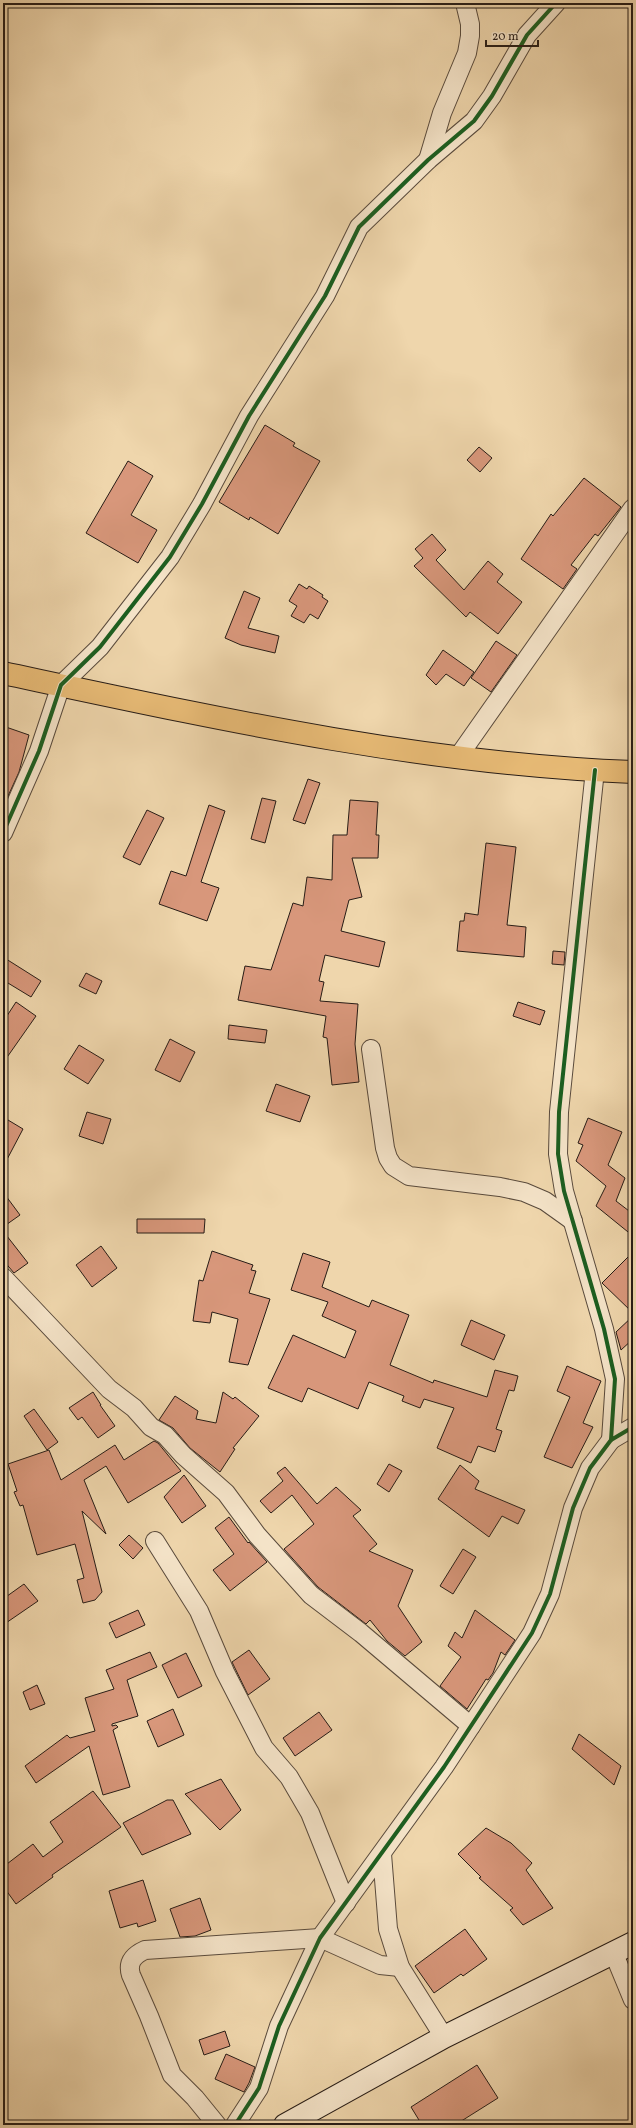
<svg xmlns="http://www.w3.org/2000/svg" width="636" height="2128" viewBox="0 0 636 2128" font-family="Vollkorn,serif">
<style>
.building{fill:#d8977b;stroke:#271c16}
.lines{fill:none;stroke-linecap:round;stroke-linejoin:round}
.street-casing{stroke:#594a3c;stroke-width:20}
.secondary-casing{stroke:#271c16;stroke-width:24}
.highway-casing{stroke:#271c16;stroke-width:24}
.street{stroke:#f5e4c9;stroke-width:18}
.secondary{stroke:#f5e4c9;stroke-width:22}
.highway{stroke:#e8bb76;stroke-width:22}
.cycleway-casing{stroke:#f5e4c9;stroke-width:6}
.cycleway{stroke:#1b5e20;stroke-width:4}
</style>
<rect width="100%" height="100%" fill="#efd6ac"/>
<filter id="stains"><feTurbulence type="fractalNoise" baseFrequency=".005" numOctaves="4"/><feColorMatrix values="0 0 0 0 .2 0 0 0 0 .09 0 0 0 0 .02 0 0 0 .5 -.17"/></filter>
<radialGradient id="worn" r=".72"><stop offset=".6" stop-color="#630" stop-opacity="0"/><stop offset="1" stop-color="#630" stop-opacity=".3"/></radialGradient>
<g class="building">
<polygon points="265,425 295,443 293,446 320,461 278,534 250,517 249,520 219,502"/>
<polygon points="479,447 492,458 480,472 467,460"/>
<polygon points="128,461 153,476 131,515 157,530 138,563 86,533"/>
<polygon points="584,478 621,507 598,536 595,534 571,565 577,569 563,589 521,559 551,514 553,516"/>
<polygon points="432,534 446,550 436,560 464,590 488,561 503,574 497,582 522,602 498,634 470,612 466,617 414,566 423,558 415,549"/>
<polygon points="299,584 307,589 309,586 323,595 322,597 328,601 318,619 310,614 304,623 291,616 297,606 289,601"/>
<polygon points="244,591 260,598 248,628 279,636 275,653 241,645 225,638"/>
<polygon points="496,641 517,655 491,692 471,678"/>
<polygon points="443,650 474,672 464,686 446,674 436,685 426,675"/>
<polygon points="3,726 29,735 19,772 3,807"/>
<polygon points="308,779 320,783 305,824 293,820"/>
<polygon points="262,798 276,801 265,843 251,839"/>
<polygon points="350,800 378,802 376,835 379,835 378,858 352,858 362,897 349,900 341,931 385,942 379,967 325,955 319,981 324,982 320,1001 358,1004 355,1044 359,1082 332,1085 327,1038 323,1037 326,1016 238,1000 245,966 271,970 293,903 303,906 307,877 332,880 333,835 347,835"/>
<polygon points="209,805 225,811 201,882 219,888 207,921 159,904 171,871 186,876"/>
<polygon points="147,810 164,818 140,865 123,857"/>
<polygon points="486,843 516,847 507,925 526,927 524,957 457,951 460,921 464,921 465,913 478,915"/>
<polygon points="553,951 565,952 564,965 552,964"/>
<polygon points="3,957 41,981 31,997 3,980"/>
<polygon points="86,973 102,981 96,994 79,986"/>
<polygon points="16,1002 36,1016 3,1063 3,1022"/>
<polygon points="518,1002 545,1011 540,1025 513,1016"/>
<polygon points="229,1025 267,1030 265,1043 228,1039"/>
<polygon points="170,1039 195,1052 180,1082 155,1070"/>
<polygon points="79,1045 104,1060 88,1084 64,1069"/>
<polygon points="276,1084 310,1096 300,1122 266,1111"/>
<polygon points="87,1112 111,1119 103,1144 79,1136"/>
<polygon points="3,1117 23,1129 3,1167"/>
<polygon points="588,1118 622,1132 608,1165 625,1178 616,1201 633,1214 633,1236 596,1206 606,1186 576,1161 583,1145 578,1143"/>
<polygon points="3,1192 20,1215 3,1227"/>
<polygon points="137,1219 205,1219 204,1233 137,1233"/>
<polygon points="3,1231 28,1263 14,1273 3,1260"/>
<polygon points="101,1246 117,1268 92,1287 76,1265"/>
<polygon points="212,1251 253,1265 251,1270 256,1271 249,1293 270,1299 248,1365 229,1362 238,1319 212,1312 210,1323 193,1321 199,1280 203,1281"/>
<polygon points="633,1252 633,1313 602,1283"/>
<polygon points="303,1253 330,1262 322,1287 369,1307 372,1300 409,1315 390,1365 433,1383 434,1380 487,1397 495,1370 518,1376 514,1391 509,1390 496,1429 502,1431 495,1452 478,1446 471,1463 437,1448 454,1408 424,1399 420,1408 402,1401 404,1396 369,1382 358,1409 308,1388 302,1402 268,1388 293,1335 345,1358 356,1331 322,1316 328,1302 291,1290"/>
<polygon points="633,1316 633,1339 621,1350 616,1332"/>
<polygon points="471,1320 505,1335 494,1360 461,1345"/>
<polygon points="567,1366 601,1381 583,1423 593,1427 572,1468 544,1457 570,1397 557,1391"/>
<polygon points="93,1392 101,1405 100,1405 115,1426 98,1438 82,1417 78,1420 69,1408"/>
<polygon points="223,1392 233,1399 235,1397 259,1416 233,1448 235,1449 220,1472 190,1448 173,1428 159,1420 175,1396 198,1411 196,1419 216,1423"/>
<polygon points="34,1409 58,1442 47,1450 24,1416"/>
<polygon points="154,1441 158,1443 181,1471 128,1503 106,1466 84,1480 106,1534 82,1511 102,1592 95,1600 83,1603 77,1580 84,1578 75,1544 37,1555 23,1505 20,1506 14,1492 17,1491 8,1464 49,1450 61,1480 115,1445 124,1460"/>
<polygon points="389,1464 402,1471 389,1492 377,1484"/>
<polygon points="460,1465 479,1481 475,1489 525,1510 518,1524 502,1516 489,1537 438,1499"/>
<polygon points="285,1467 317,1504 336,1487 361,1510 353,1516 377,1544 369,1551 413,1570 398,1606 422,1642 405,1656 387,1641 370,1620 366,1624 318,1587 284,1549 314,1524 292,1495 271,1513 260,1501 283,1481 277,1473"/>
<polygon points="184,1475 206,1506 182,1523 164,1497"/>
<polygon points="229,1517 248,1543 249,1542 267,1562 230,1591 213,1570 234,1554 215,1528"/>
<polygon points="129,1535 143,1548 133,1559 119,1545"/>
<polygon points="463,1549 476,1557 453,1594 440,1586"/>
<polygon points="24,1584 38,1601 3,1625 3,1599"/>
<polygon points="138,1610 145,1625 116,1638 109,1623"/>
<polygon points="475,1610 515,1640 505,1655 501,1652 493,1673 488,1680 486,1679 467,1709 440,1686 461,1657 448,1646 455,1632 462,1638"/>
<polygon points="249,1650 270,1679 248,1695 232,1662"/>
<polygon points="150,1652 157,1667 127,1680 138,1716 112,1724 112,1726 116,1725 118,1727 113,1730 130,1787 103,1795 89,1746 36,1783 25,1766 67,1735 70,1738 95,1731 85,1698 114,1689 106,1670"/>
<polygon points="186,1653 202,1686 178,1698 162,1665"/>
<polygon points="37,1685 45,1704 30,1710 23,1692"/>
<polygon points="173,1709 184,1735 158,1747 147,1721"/>
<polygon points="319,1712 332,1730 295,1756 283,1738"/>
<polygon points="579,1734 621,1766 614,1785 572,1749"/>
<polygon points="221,1779 241,1810 220,1830 185,1794"/>
<polygon points="93,1791 121,1827 52,1875 53,1877 16,1904 3,1886 3,1867 33,1844 43,1857 63,1842 50,1822"/>
<polygon points="167,1800 173,1800 191,1834 142,1855 123,1823"/>
<polygon points="486,1828 511,1843 532,1863 526,1870 553,1908 523,1925 510,1910 513,1908 479,1878 481,1877 458,1854"/>
<polygon points="143,1880 156,1921 138,1927 137,1923 120,1928 109,1891"/>
<polygon points="200,1898 211,1930 195,1936 180,1937 170,1909"/>
<polygon points="465,1929 487,1959 463,1976 461,1974 434,1993 415,1966"/>
<polygon points="225,2031 230,2046 204,2055 199,2040"/>
<polygon points="226,2054 255,2067 249,2083 244,2092 215,2079"/>
<polygon points="477,2065 498,2098 455,2125 422,2125 411,2107"/>
</g>
<g class="lines">
<defs>
<g id="street">
<polyline points="428,160 442,113 467,53 470,36 470,24 465,3"/>
<polyline points="458,757 633,508"/>
<polyline points="595,770 559,1112 558,1154 564,1191 604,1329 615,1379 611,1440 633,1427"/>
<polyline points="3,833 39,751 61,685 100,647 170,557 202,504 249,416 325,296 359,227 428,160 474,121 492,96 527,35 556,3"/>
<polyline points="371,1049 385,1148 388,1158 393,1166 409,1176 500,1187 524,1192 545,1201 573,1221"/>
<polyline points="3,1277 109,1389 134,1408 151,1427 165,1435 183,1455 226,1493 257,1535 311,1595 361,1633 471,1726"/>
<polyline points="155,1541 199,1611 225,1672 264,1748 289,1777 310,1813 346,1903"/>
<polyline points="382,1854 388,1929 400,1967 444,2037"/>
<polyline points="614,1954 633,2000"/>
<path d="M 217,2125 L 195,2098 L 172,2075 L 149,2016 L 131,1975 C 127,1962 134,1955 145,1950 L 320,1938 L 380,1965 L 400,1967"/>
<polyline points="235,2125 259,2088 279,2026 320,1938 444,1767 532,1633 550,1594 573,1508 590,1468 611,1440"/>
</g>
<polyline id="secondary" points="285,2125 444,2037 633,1943"/>
<path id="highway" d="M 3,673 C 210,717 420,764 633,772"/>
</defs>
<use href="#street" class="street-casing"/>
<use href="#secondary" class="secondary-casing"/>
<use href="#highway" class="highway-casing"/>
<use href="#street" class="street"/>
<use href="#secondary" class="secondary"/>
<use href="#highway" class="highway"/>
<defs>
<g id="cycleway">
<polyline points="595,770 559,1112 558,1154 564,1191 604,1329 615,1379 611,1440 633,1427"/>
<polyline points="3,833 39,751 61,685 100,647 170,557 202,504 249,416 325,296 359,227 428,160 474,121 492,96 527,35 556,3"/>
<polyline points="235,2125 259,2088 279,2026 320,1938 444,1767 532,1633 550,1594 573,1508 590,1468 611,1440"/>
</g>
</defs>
<use href="#cycleway" class="cycleway-casing"/>
<use href="#cycleway" class="cycleway"/>
</g>
<rect width="636" height="2128" fill="none" stroke="#efd6ac" stroke-width="16"/>
<rect x="4" y="4" width="628" height="2120" fill="none" stroke="#271c16" stroke-width="2"/>
<rect x="8" y="8" width="620" height="2112" fill="none" stroke="#271c16"/>
<path d="M486 40v6h52v-6" fill="none" stroke="#271c16" stroke-width="2"/>
<text x="492" y="40" font-size="12" fill="#271c16" stroke="#f5e4c9" stroke-width="3" paint-order="stroke">20 m</text>
<rect width="100%" height="100%" filter="url(#stains)"/>
<rect width="100%" height="100%" fill="url(#worn)"/>
</svg>
